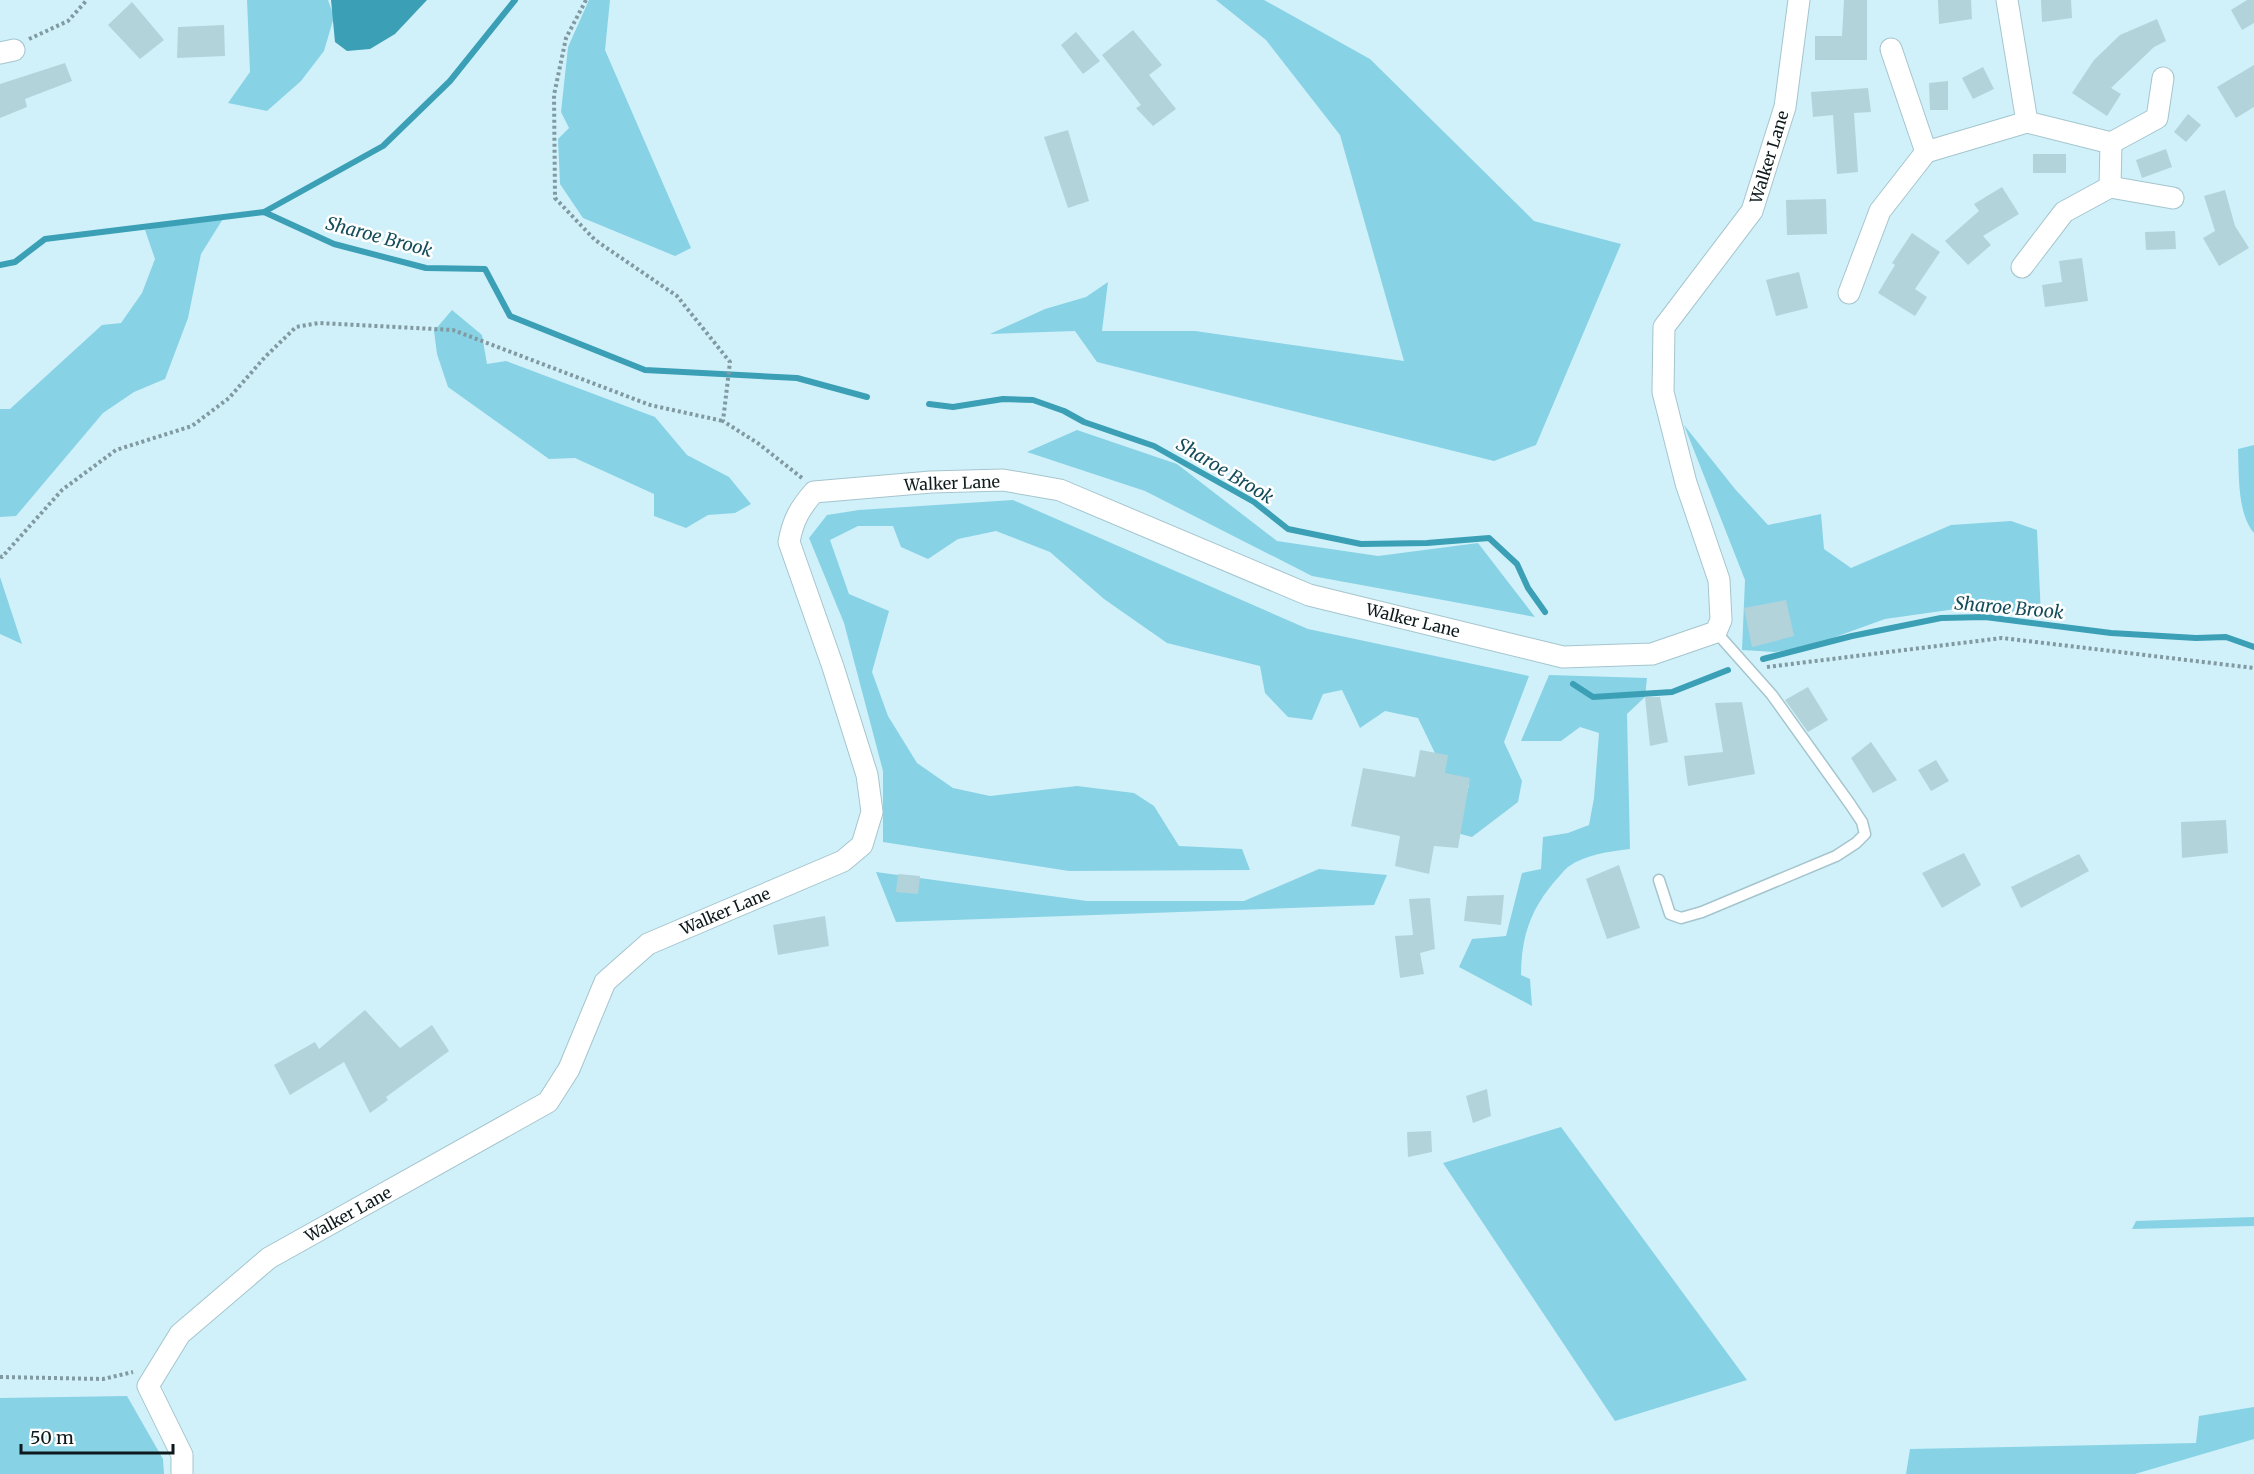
<svg xmlns="http://www.w3.org/2000/svg" width="2254" height="1474" viewBox="0 0 2254 1474" font-family="Merriweather,serif">
<style>
.green{fill:#88d2e5}
.water{fill:#3b9fb5}
.lines{fill:none;stroke-linecap:round;stroke-linejoin:round}
.stream{stroke:#3b9fb5;stroke-width:6}
.building{fill:#b3d3db}
.service-casing{stroke:#a5c5cd;stroke-width:13}
.minor-casing{stroke:#a5c5cd;stroke-width:23}
.path{stroke:#8199a0;stroke-width:4;stroke-dasharray:3 3;stroke-linecap:butt}
.service{stroke:#fff;stroke-width:10}
.minor{stroke:#fff;stroke-width:21}
.labels{text-anchor:middle;stroke-width:5;stroke-linejoin:round;paint-order:stroke}
.street-label{font-size:16px;fill:#0d191c;stroke:#fff}
.water-label{font-size:18px;font-style:italic;fill:#144d59;stroke:#fff}
</style>
<rect width="100%" height="100%" fill="#d0f1fa"/>
<g class="green">
<polygon points="247,0 328,0 334,17 324,51 301,81 267,111 228,103 250,72"/>
<polygon points="589,0 610,0 605,50 691,248 675,256 583,218 560,184 558,139 569,128 561,112 568,47"/>
<polygon points="1216,0 1264,0 1370,59 1534,221 1621,244 1536,445 1494,461 1097,362 1075,331 990,334 1045,309 1086,297 1108,282 1102,331 1195,331 1404,361 1340,135 1266,40"/>
<polygon points="226,214 201,254 188,318 165,379 134,392 103,413 16,516 0,517 0,409 10,409 102,325 121,323 142,293 155,259 145,230"/>
<polygon points="452,310 482,335 487,364 506,361 655,417 687,455 729,477 751,504 735,513 708,515 686,528 654,516 654,494 575,458 549,459 448,387 437,354 434,331"/>
<polygon points="1684,425 1735,489 1768,525 1821,514 1824,549 1851,568 1951,525 2011,521 2037,530 2041,616 1963,608 1885,619 1813,645 1775,652 1742,650 1745,580"/>
<polygon points="1077,430 1177,464 1277,541 1378,556 1478,543 1535,617 1312,576 1145,491 1027,452"/>
<path d="M 2254,445 L 2254,533 C 2237,513 2239,474 2238,449 Z"/>
<polygon points="1013,500 1308,629 1529,676 1504,742 1522,781 1518,802 1472,837 1457,833 1469,785 1448,780 1418,718 1385,711 1360,728 1342,690 1323,694 1312,720 1288,717 1265,693 1260,666 1167,643 1104,599 1050,552 996,531 958,539 928,559 901,547 893,526 858,526 830,540 849,594 889,611 872,672 888,716 917,763 953,788 990,796 1077,786 1134,793 1154,806 1179,846 1242,849 1250,870 1069,871 883,842 883,771 844,623 809,538 827,515 859,510"/>
<polygon points="0,577 22,644 0,634"/>
<path d="M 1549,675 L 1647,678 L 1645,697 L 1627,714 L 1630,849 C 1608,852 1586,854 1568,867 C 1563,871 1559,877 1555,881 C 1530,910 1521,938 1521,975 L 1530,979 L 1532,1006 L 1459,967 L 1472,939 L 1506,936 L 1522,873 L 1541,869 L 1543,837 L 1568,833 L 1589,825 L 1594,798 L 1599,733 L 1580,727 L 1561,741 L 1521,741 Z"/>
<polygon points="1319,869 1387,875 1374,905 896,922 876,872 1087,901 1244,901"/>
<polygon points="1561,1127 1747,1380 1615,1421 1443,1163"/>
<polygon points="2254,1217 2254,1226 2132,1229 2136,1221"/>
<polygon points="127,1396 163,1459 164,1474 0,1474 0,1398"/>
<polygon points="2254,1407 2254,1439 2135,1474 1906,1474 1910,1449 2196,1443 2199,1416"/>
</g>
<polygon class="water" points="331,0 427,0 395,34 370,49 347,51 335,42"/>
<g class="lines">
<g class="stream">
<polyline points="264,212 383,146 450,81 515,0"/>
<polyline points="0,265 15,262 45,239 264,212 334,244 426,268 485,269 510,316 645,370 797,378 867,397"/>
<polyline points="929,404 953,407 1003,399 1033,400 1064,411 1084,422 1154,446 1254,502 1288,529 1361,544 1427,543 1489,538 1517,564 1528,588 1545,612"/>
<polyline points="1763,659 1852,636 1941,618 1985,617 2111,633 2196,638 2226,637 2254,647"/>
<polyline points="1573,684 1593,697 1672,692 1728,670"/>
</g>
</g>
<g class="building">
<polygon points="1844,0 1867,0 1867,60 1815,60 1815,36 1842,36"/>
<polygon points="1938,0 1971,0 1972,19 1939,24"/>
<polygon points="2041,0 2071,0 2072,18 2042,22"/>
<polygon points="2247,0 2254,0 2254,23 2242,30 2231,10"/>
<polygon points="132,2 164,40 140,59 108,25"/>
<polygon points="2157,19 2166,41 2154,47 2111,88 2121,94 2107,116 2072,93 2094,60 2120,35"/>
<polygon points="224,25 225,56 177,58 178,27"/>
<polygon points="1133,30 1162,65 1149,75 1176,109 1153,126 1136,108 1141,105 1102,55"/>
<polygon points="1076,32 1100,61 1083,74 1061,45"/>
<polygon points="65,63 72,81 25,99 27,107 0,118 0,84"/>
<polygon points="2254,65 2254,107 2236,118 2217,87"/>
<polygon points="1983,67 1994,89 1973,99 1962,78"/>
<polygon points="1948,81 1948,110 1930,110 1929,83"/>
<polygon points="1868,88 1871,112 1854,113 1858,172 1837,174 1833,115 1813,117 1811,92"/>
<polygon points="2188,114 2201,125 2186,142 2174,132"/>
<polygon points="1068,130 1089,201 1068,208 1044,137"/>
<polygon points="2166,149 2172,167 2142,178 2136,160"/>
<rect x="2033" y="154" width="33" height="19"/>
<polygon points="2002,187 2019,214 1983,236 1991,245 1968,265 1945,241 1979,211 1974,204"/>
<polygon points="2225,190 2235,226 2249,248 2219,266 2203,238 2215,231 2204,196"/>
<polygon points="1826,199 1827,234 1787,235 1786,200"/>
<polygon points="2175,231 2176,249 2146,250 2145,232"/>
<polygon points="1912,233 1940,252 1915,289 1927,297 1915,316 1878,293 1895,265 1892,263"/>
<polygon points="2082,258 2088,301 2045,307 2042,285 2062,282 2059,261"/>
<polygon points="1799,272 1808,308 1776,316 1766,280"/>
<polygon points="1786,600 1794,636 1752,647 1744,608"/>
<polygon points="1808,687 1828,720 1808,732 1785,700"/>
<polygon points="1645,697 1660,697 1668,742 1650,746"/>
<polygon points="1742,702 1755,774 1688,786 1684,756 1723,752 1715,703"/>
<polygon points="1871,742 1897,780 1873,793 1851,758"/>
<polygon points="1420,750 1448,755 1445,773 1470,778 1458,848 1434,846 1429,874 1395,866 1400,836 1351,826 1363,768 1415,777"/>
<polygon points="1936,760 1949,781 1931,791 1918,770"/>
<polygon points="2226,820 2228,853 2182,858 2181,822"/>
<polygon points="1964,853 1981,885 1942,908 1922,873"/>
<polygon points="2079,854 2089,871 2021,908 2011,887"/>
<polygon points="1619,865 1640,928 1607,939 1586,879"/>
<polygon points="898,874 920,876 918,894 896,892"/>
<polygon points="1504,895 1501,925 1464,921 1467,896"/>
<polygon points="1430,898 1435,949 1420,953 1424,974 1400,978 1395,936 1413,935 1409,899"/>
<polygon points="825,916 829,946 778,955 773,925"/>
<polygon points="365,1010 400,1048 432,1025 449,1051 386,1097 388,1100 370,1113 344,1062 290,1095 274,1065 315,1042 319,1049"/>
<polygon points="1487,1089 1491,1116 1473,1123 1466,1096"/>
<polygon points="1431,1131 1432,1152 1408,1157 1407,1132"/>
</g>
<g class="lines">
<defs>
<polyline id="service" points="1659,880 1670,914 1681,918 1702,912 1836,856 1856,843 1865,834 1862,822 1850,804 1772,695 1716,632"/>
<g id="minor">
<polyline points="1891,49 1926,152"/>
<polyline points="0,53 14,50"/>
<polyline points="2111,143 2157,118 2163,78"/>
<polyline points="2110,187 2173,198"/>
<polyline points="2022,267 2064,212 2110,187 2111,143 2027,122"/>
<polyline points="1849,293 1880,211 1926,152 2027,122 2007,0"/>
<path d="M 182,1474 L 182,1455 L 148,1386 L 180,1334 L 269,1258 L 548,1102 L 569,1069 L 605,982 L 648,944 L 843,861 L 862,845 L 872,812 L 867,775 L 833,667 L 789,542 C 793,520 800,508 814,492 L 931,482 L 1003,480 L 1060,490 L 1309,595 L 1563,657 L 1652,654 L 1716,632 L 1721,620 L 1719,580 L 1686,483 L 1663,392 L 1664,327 L 1752,211 L 1785,107 L 1799,0"/>
</g>
</defs>
<use href="#service" class="service-casing"/>
<use href="#minor" class="minor-casing"/>
<g class="path">
<polyline points="586,0 566,38 554,95 555,198 595,240 677,296 730,362 723,421 759,444 802,478"/>
<polyline points="29,39 68,21 87,0"/>
<polyline points="0,556 2,557 62,490 116,450 192,426 229,398 265,357 296,327 319,323 453,330 650,405 723,421"/>
<polyline points="1767,667 2002,638 2254,668"/>
<polyline points="0,1377 103,1379 133,1372"/>
</g>
<use href="#service" class="service"/>
<use href="#minor" class="minor"/>
</g>
<g class="labels">
<g class="street-label">
<text transform="translate(1769 157) rotate(-73)" y="6">Walker Lane</text>
<text transform="translate(952 483) rotate(-2)" y="6">Walker Lane</text>
<text transform="translate(1413 620) rotate(14)" y="6">Walker Lane</text>
<text transform="translate(725 911) rotate(-23)" y="6">Walker Lane</text>
<text transform="translate(348 1214) rotate(-29)" y="6">Walker Lane</text>
</g>
<g class="water-label">
<text transform="translate(379 237) rotate(15)" y="6">Sharoe Brook</text>
<text transform="translate(1225 471) rotate(31)" y="6">Sharoe Brook</text>
<text transform="translate(2009 608) rotate(5)" y="6">Sharoe Brook</text>
</g>
</g>
<path d="M21 1444v9h152v-9" fill="none" stroke="#0d191c" stroke-width="3"/>
<text x="30" y="1444" font-size="18" fill="#0d191c" stroke="#ffffff" stroke-width="4.5" paint-order="stroke">50 m</text>
</svg>
